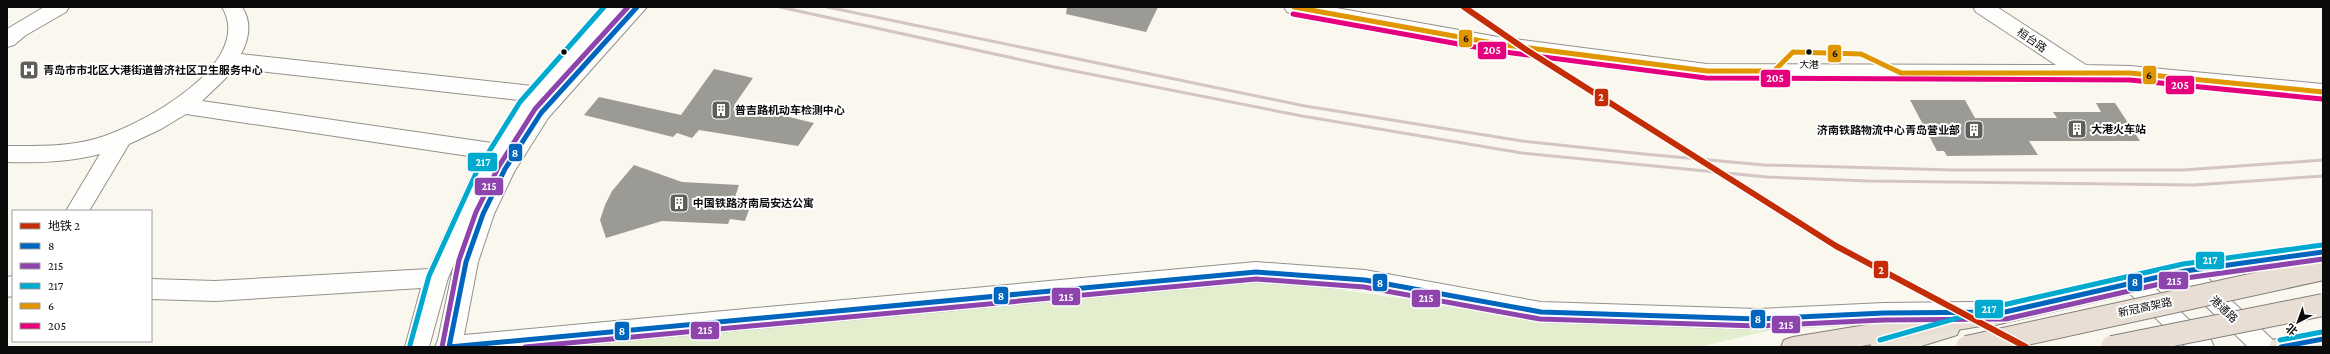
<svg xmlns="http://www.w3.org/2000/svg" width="2330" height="354" viewBox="0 0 2330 354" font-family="'Crimson Pro','Noto Sans SC',serif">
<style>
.green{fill:#e3eecf}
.building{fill:#9c9a95}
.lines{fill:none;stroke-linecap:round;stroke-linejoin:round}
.minor-casing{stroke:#93918d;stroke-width:2}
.major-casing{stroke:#807f7a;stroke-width:2}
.highway-casing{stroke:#807f7a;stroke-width:2}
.minor{fill:#fefefc;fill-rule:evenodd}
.major{fill:#eae5d8;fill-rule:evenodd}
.highway{fill:#e8ded4;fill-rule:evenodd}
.rail{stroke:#d5c4c4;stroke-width:3}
.highway-bridge-casing{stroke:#807f7a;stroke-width:24;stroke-linecap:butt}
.highway-bridge{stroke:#e8ded4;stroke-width:22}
.bus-1-casing{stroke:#fff;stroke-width:8}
.bus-2-casing{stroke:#fff;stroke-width:8}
.bus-3-casing{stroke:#fff;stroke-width:8}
.bus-4-casing{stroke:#fff;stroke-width:8}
.bus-5-casing{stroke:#fff;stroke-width:8}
.bus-1{stroke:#0065bd;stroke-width:5}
.bus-2{stroke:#8e44ad;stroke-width:5}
.bus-3{stroke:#00a9ce;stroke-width:5}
.bus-4{stroke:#df9601;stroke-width:5}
.bus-5{stroke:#e5007d;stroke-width:5}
.metro-1-casing{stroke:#fff;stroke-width:9}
.metro-1{stroke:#c42c05;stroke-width:6}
.bus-dot{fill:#0b0b0b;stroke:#fff;stroke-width:1.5}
.labels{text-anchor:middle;stroke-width:4;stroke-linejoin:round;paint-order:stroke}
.bus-label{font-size:10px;fill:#0b0b0b;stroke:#fff}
.street-label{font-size:11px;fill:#0b0b0b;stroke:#fff}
.poi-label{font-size:11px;font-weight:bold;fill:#0b0b0b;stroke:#fff;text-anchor:start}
.line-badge{stroke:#fff;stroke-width:1.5}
.badge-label{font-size:11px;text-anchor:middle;font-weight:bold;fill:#fff}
.pale-badge-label{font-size:11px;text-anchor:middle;font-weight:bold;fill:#111}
</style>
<rect width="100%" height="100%" fill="#faf7ee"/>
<polygon class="green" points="1225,281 1278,282 1500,311 1784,327 1698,347 519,347"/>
<g class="building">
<polygon points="1067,7 1158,7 1146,32 1066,14"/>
<polygon points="714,69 753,78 735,104 814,123 798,146 699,130 692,138 677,133 673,137 584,115 599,97 681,115"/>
<polygon points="1910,100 1965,100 1975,118 2057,118 2053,112 2101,112 2096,103 2115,103 2140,141 2029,141 2038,155 1947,156 1944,151 1937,151"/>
<polygon points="634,165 682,182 739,185 734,200 752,201 745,221 730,219 728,224 662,221 606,238 600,220 605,205 612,191"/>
</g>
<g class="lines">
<defs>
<g id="minor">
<polygon points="44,7 69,7 66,12 26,35 14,45 7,47 7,29"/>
<path d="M 222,7 L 242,7 C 252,22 249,39 241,54 L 532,86 L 602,7 L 623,7 L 593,43 L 626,7 L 647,7 L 548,118 L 514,172 L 494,214 L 478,262 L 464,335 L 1256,262 L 1365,270 L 1541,302 L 1758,309 L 1884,303 L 1972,302 L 1980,305 L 1984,312 L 1980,319 L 1972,322 L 1884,323 L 1758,329 L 1541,322 L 1365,290 L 1256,282 L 558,347 L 435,347 L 438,340 L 454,264 L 448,278 L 429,347 L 405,347 L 421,288 L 215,301 L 151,299 L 151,279 L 215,281 L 429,269 L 472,175 L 482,158 L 186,114 L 161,129 L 129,144 L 89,211 L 66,211 L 100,154 C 68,162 40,163 7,162 L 7,146 C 38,146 65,147 95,139 C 137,128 257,64 222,7 ZM 232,68 L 519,100 L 492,143 L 202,101 L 226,78 Z"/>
<polygon points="1284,7 1331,7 1498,37 1707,64 2056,65 1976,12 1973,7 1997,7 2086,65 2130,66 2323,84 2323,100 2130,80 1707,78 1498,51 1294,14 1287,12"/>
<polygon points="2185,261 2193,264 2273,340 2276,347 2248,347 2177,278 2173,271 2177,264"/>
<polygon points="2134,273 2142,276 2211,340 2214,347 2186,347 2126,290 2122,283 2126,276"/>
<polygon points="13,276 13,296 7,297 7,277"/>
</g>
<g id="major">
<polygon points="2323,243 2323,261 2185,281 1987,327 1979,324 1975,317 1979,310 1987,307 2185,261"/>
<polygon points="1948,318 1957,321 1960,328 1957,335 1918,347 1870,347 1873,340"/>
<polygon points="2323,329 2323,347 2269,347 2272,340"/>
</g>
<polygon id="highway" points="2005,302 2013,305 2017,312 2013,319 2005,322 1855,347 1781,347 1784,340 1793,337"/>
</defs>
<use href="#minor" class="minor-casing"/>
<use href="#major" class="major-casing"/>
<use href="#highway" class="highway-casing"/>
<use href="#minor" class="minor"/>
<use href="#major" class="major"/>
<use href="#highway" class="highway"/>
<g class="rail">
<polyline points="780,7 1054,67 1302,116 1522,153 1767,177 1869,181 2194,185 2323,176"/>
<polyline points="827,7 1305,106 1522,141 1644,154 1764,165 1954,170 2183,170 2323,160"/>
</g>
<defs>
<g id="highway-bridge">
<polyline points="1967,347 2323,269"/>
<polyline points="2112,347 2323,305"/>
</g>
</defs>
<use href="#highway-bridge" class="highway-bridge-casing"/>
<use href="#highway-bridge" class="highway-bridge"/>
<defs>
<g id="bus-1">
<polyline points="637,7 541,113 505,169 483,214 466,262 449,347 1256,272 1365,280 1541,312 1758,319 1884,313 2005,312 2185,271 2323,252"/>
<polyline points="2281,347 2323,339"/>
</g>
<g id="bus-2">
<polyline points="442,347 459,260 476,212 499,166 535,109 628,7"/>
<polyline points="525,347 1256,279 1364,287 1540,319 1758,326 1884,320 2006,319 2186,278 2323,259"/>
</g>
<g id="bus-3">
<polyline points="1880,340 2003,305 2183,264 2322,245"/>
<polyline points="2280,340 2322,332"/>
<polyline points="410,345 429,276 477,171 520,102 604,7"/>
</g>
<polyline id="bus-4" points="1294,7 1498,44 1707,71 1774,71 1793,52 1861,54 1901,73 2130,73 2323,92"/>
<polyline id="bus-5" points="1293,14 1497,51 1706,78 2130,80 2322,99"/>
</defs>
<use href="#bus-1" class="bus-1-casing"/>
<use href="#bus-2" class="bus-2-casing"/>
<use href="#bus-3" class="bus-3-casing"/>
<use href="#bus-4" class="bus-4-casing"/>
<use href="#bus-5" class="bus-5-casing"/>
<use href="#bus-1" class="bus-1"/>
<use href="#bus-2" class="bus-2"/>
<use href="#bus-3" class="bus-3"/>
<use href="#bus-4" class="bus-4"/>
<use href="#bus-5" class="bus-5"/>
<defs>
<polyline id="metro-1" points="1464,7 1525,49 1836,246 2026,347"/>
</defs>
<use href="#metro-1" class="metro-1-casing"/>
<use href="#metro-1" class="metro-1"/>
</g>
<defs>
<symbol id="hospital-square" viewBox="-11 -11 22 22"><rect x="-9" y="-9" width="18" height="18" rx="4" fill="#5f5e5a" stroke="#fff"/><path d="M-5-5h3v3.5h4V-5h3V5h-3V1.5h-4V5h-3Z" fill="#fff"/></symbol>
<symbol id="building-square" viewBox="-11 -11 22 22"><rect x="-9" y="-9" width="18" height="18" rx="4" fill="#5f5e5a" stroke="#fff"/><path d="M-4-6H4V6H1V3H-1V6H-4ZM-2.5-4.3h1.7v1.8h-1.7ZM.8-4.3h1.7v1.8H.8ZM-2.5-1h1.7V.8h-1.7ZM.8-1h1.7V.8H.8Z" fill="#fff"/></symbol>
</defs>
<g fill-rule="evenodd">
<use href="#hospital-square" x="18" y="59" width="22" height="22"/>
<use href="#building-square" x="710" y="99" width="22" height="22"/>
<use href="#building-square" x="2066" y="118" width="22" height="22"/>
<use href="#building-square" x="1963" y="119" width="22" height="22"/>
<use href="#building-square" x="668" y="192" width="22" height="22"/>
</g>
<g class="bus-dot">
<circle cx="564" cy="52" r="3.5"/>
<circle cx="1809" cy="52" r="3.5"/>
</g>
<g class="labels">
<g class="bus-label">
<text x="1809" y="68">大港</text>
</g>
<g class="street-label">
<text transform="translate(2032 40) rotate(34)" y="4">桓台路</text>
<text transform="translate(2145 307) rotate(-12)" y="4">新冠高架路</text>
<text transform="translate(2224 309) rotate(44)" y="4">港通路</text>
</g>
<g class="poi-label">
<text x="43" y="74">青岛市市北区大港街道普济社区卫生服务中心</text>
<text x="735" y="114">普吉路机动车检测中心</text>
<text x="2091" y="133">大港火车站</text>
<text x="1960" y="134" text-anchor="end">济南铁路物流中心青岛营业部</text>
<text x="693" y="207">中国铁路济南局安达公寓</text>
</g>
</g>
<g class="line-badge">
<rect x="1458" y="29" width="15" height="19" rx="4" fill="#df9601"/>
<rect x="1477" y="41" width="30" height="19" rx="4" fill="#e5007d"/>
<rect x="1827" y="44" width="15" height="19" rx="4" fill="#df9601"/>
<rect x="2142" y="65" width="15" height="20" rx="4" fill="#df9601"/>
<rect x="1760" y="69" width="31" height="19" rx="4" fill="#e5007d"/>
<rect x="2165" y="75" width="30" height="20" rx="4" fill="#e5007d"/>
<rect x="1594" y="88" width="15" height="19" rx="4" fill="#c42c05"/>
<rect x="508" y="143" width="15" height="19" rx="4" fill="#0065bd"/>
<rect x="467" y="152" width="31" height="20" rx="4" fill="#00a9ce"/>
<rect x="474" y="177" width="30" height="19" rx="4" fill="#8e44ad"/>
<rect x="2195" y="251" width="30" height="19" rx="4" fill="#00a9ce"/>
<rect x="1873" y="260" width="16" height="19" rx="4" fill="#c42c05"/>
<rect x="2158" y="271" width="31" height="19" rx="4" fill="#8e44ad"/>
<rect x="2127" y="273" width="16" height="19" rx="4" fill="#0065bd"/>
<rect x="1372" y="273" width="16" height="19" rx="4" fill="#0065bd"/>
<rect x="993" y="286" width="16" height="19" rx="4" fill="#0065bd"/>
<rect x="1051" y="287" width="30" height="19" rx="4" fill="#8e44ad"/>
<rect x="1411" y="289" width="30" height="19" rx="4" fill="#8e44ad"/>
<rect x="1974" y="299" width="30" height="20" rx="4" fill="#00a9ce"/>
<rect x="1750" y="309" width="16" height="20" rx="4" fill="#0065bd"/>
<rect x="1771" y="315" width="30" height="19" rx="4" fill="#8e44ad"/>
<rect x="690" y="321" width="30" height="19" rx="4" fill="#8e44ad"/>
<rect x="614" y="321" width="16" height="20" rx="4" fill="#0065bd"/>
</g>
<g class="badge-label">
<text x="1492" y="54">205</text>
<text x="1775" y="82">205</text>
<text x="2180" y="89">205</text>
<text x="1601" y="101">2</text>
<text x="515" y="157">8</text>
<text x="483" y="166">217</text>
<text x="489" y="190">215</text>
<text x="2210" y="264">217</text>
<text x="1881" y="274">2</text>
<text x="2174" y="285">215</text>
<text x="2135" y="286">8</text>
<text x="1380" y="287">8</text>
<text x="1001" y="300">8</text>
<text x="1066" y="301">215</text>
<text x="1426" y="302">215</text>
<text x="1989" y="313">217</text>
<text x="1758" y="323">8</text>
<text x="1786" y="329">215</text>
<text x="705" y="334">215</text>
<text x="622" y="335">8</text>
</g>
<g class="pale-badge-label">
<text x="1466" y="42">6</text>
<text x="1835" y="57">6</text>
<text x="2149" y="79">6</text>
</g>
<rect width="2330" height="354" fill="none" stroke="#0b0b0b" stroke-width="16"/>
<rect x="12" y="210" width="140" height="132" fill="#ffffff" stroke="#9d9d9d"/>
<rect x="20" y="223" width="20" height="6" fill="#c42c05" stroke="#9d9d9d"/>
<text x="48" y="230" font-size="12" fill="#0b0b0b">地铁 2</text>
<rect x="20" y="243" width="20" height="6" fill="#0065bd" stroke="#9d9d9d"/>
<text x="48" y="250" font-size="12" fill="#0b0b0b">8</text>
<rect x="20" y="263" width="20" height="6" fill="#8e44ad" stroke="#9d9d9d"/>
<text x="48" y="270" font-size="12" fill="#0b0b0b">215</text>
<rect x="20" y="283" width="20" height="6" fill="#00a9ce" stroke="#9d9d9d"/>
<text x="48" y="290" font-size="12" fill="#0b0b0b">217</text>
<rect x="20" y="303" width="20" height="6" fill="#df9601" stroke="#9d9d9d"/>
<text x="48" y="310" font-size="12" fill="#0b0b0b">6</text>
<rect x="20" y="323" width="20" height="6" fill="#e5007d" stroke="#9d9d9d"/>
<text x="48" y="330" font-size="12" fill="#0b0b0b">205</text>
<g transform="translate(2298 322) rotate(221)" stroke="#ffffff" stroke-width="3" paint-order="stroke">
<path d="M0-3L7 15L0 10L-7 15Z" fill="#0b0b0b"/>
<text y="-6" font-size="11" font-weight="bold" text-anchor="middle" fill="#0b0b0b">北</text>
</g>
</svg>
